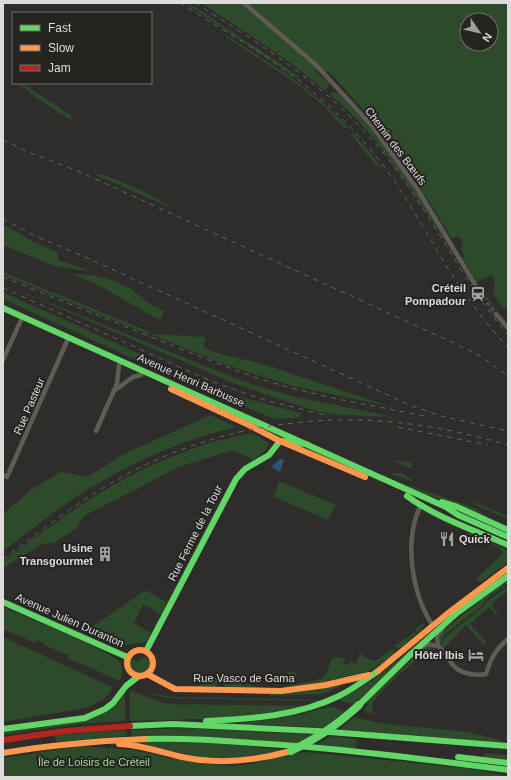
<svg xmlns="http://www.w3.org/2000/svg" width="511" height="780" viewBox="0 0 511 780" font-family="Arial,sans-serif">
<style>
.green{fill:#2d4a2a;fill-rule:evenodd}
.water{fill:#325376}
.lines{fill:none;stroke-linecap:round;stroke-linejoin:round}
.street-tunnel{stroke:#484745;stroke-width:4.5;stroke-dasharray:4.5 2;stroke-linecap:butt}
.street{stroke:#5f5b55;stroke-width:4.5}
.fast{stroke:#63d668;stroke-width:6}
.slow{stroke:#ff974d;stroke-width:6}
.jam{stroke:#b3261e;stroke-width:6}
.rail{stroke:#656461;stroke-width:1;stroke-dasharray:5 5;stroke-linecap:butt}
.fast-bridge{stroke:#63d668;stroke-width:8}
.labels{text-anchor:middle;stroke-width:4;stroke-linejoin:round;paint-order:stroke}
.street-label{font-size:11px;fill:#dddcda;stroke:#252421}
.poi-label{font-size:11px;font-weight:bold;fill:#dddcda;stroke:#252421;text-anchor:end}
.park-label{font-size:11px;fill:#9fd999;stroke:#252421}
</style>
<rect width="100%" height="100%" fill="#2e2d2b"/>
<g class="green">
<polygon points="185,3 189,3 291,71 300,78 300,80"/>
<path d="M 201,3 L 508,3 L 508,311 L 506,308 L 503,308 L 493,294 L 495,279 L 491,275 L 477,282 L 462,258 L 465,257 L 461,249 L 463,240 L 457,236 L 452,239 C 432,206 412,173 388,141 C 370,117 350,94 329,72 L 313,70 L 328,82 L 329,85 L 326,91 C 287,58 244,31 201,3 ZM 467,20 L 491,20 L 491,44 L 467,44 Z"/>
<path d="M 226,35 L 288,75 L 322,102 L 349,128 L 344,128 C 312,89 266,64 225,36 Z"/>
<polygon points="18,83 22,83 72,116 71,120 45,104"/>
<path d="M 332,92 L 338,93 L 371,128 L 420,196 L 457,260 C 429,216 402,172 368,132 C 357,118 343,106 329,94 Z"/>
<polygon points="354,133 384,170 376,165 351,135"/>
<polygon points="102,174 141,190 168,205 167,206 96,175"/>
<polygon points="7,226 34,242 58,253 58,260 91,271 57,267 3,245 3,227"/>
<polygon points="3,272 150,332 150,335 3,275"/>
<path d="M 70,274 L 91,275 L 115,281 L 131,289 L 148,303 L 164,311 L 161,320 C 131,306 102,283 70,274 Z"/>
<polygon points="3,284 239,380 291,396 394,417 341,415 315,411 238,385"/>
<polygon points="3,292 228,394 301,413 299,418 286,418 275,419 191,385 3,299"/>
<path d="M 150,334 L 205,337 L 204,348 C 225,357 248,359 269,366 L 388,406 L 292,386 L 226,365 Z"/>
<path d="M 210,415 L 236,427 C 185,439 140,459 95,485 C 63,504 33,529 3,551 L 3,514 L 32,489 L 61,472 L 87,477 L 122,455 Z"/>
<path d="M 251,433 L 269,443 C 268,451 259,455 253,460 L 233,450 L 179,467 L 84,516 L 77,528 L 55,542 L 40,545 L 3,568 L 3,561 L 8,557 C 55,523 102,487 155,464 C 176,455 199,445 221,440 C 231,437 241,436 251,433 Z"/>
<polygon points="395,460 412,463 411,467 413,469 395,462"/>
<polygon points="393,473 402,473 412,480 411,481 391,474"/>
<polygon points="279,481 336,505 328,520 274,497"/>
<polygon points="396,481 475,508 488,518 457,505 431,496"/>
<polygon points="469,500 508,516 508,519 478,506"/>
<path d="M 470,533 L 508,550 L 508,562 L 481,582 L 476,580 C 483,570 495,563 503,552 L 498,548 L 471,535 L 469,537 L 468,534 Z"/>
<polygon points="508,578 508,583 484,601 483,605 445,634 440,644 440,635 444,630 480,601 482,598"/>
<polygon points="508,586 508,590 491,605 498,614 496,615 489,607 470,624 486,642 484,644 490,652 466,625 444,648 441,645 444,638 484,606 486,602"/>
<path d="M 144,591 L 147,591 L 167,602 L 161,615 L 143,604 L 134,623 L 151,633 L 146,642 C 117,648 111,642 86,631 Z"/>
<path d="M 3,607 C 22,616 112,650 120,663 C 124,669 122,675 120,681 L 68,658 L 69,655 L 44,645 L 44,643 L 37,640 L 35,643 L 3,629 Z"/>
<polygon points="425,622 422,628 401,649 394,646 415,632 417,627"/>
<polygon points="428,635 377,685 353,704 339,700 373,680"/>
<polygon points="3,637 112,687 111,691 103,700 86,708 3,722 3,710 4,707 3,706"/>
<path d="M 428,646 L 434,647 C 422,656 370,695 372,709 C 373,712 376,713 379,715 L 365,711 L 364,710 L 369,704 L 366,702 L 424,648 Z"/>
<path d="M 392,649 L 395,652 C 392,658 387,660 381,664 C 364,675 353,677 333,681 C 295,688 264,688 226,688 L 223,683 L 223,677 L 226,675 L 232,676 L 234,680 L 247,687 L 246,683 C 265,693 300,683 321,679 L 325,675 L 333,657 L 337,658 L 338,657 L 345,659 L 343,663 L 349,665 L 350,661 L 356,664 L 360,653 L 364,657 L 375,661 Z"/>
<path d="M 134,655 L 133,659 L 135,661 L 138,661 L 140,658 L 145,657 L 150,660 C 152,678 128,677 130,660 Z"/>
<path d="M 289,671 L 297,673 C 297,681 292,681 285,681 L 287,677 L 285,676 Z"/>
<polygon points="218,677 218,684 215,687 198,687 198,686"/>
<polygon points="342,685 328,692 319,694 270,696 270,692 316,689"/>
<path d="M 130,690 L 160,702 L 174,704 L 305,706 C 248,720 189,719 130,721 Z"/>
<polygon points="125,691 125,721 79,724 3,735 3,732 90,719"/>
<polygon points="151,693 164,696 174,697 321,700 322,701 168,698 154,695"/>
<path d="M 334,707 L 345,712 L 326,728 L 235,723 C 254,721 273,720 291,716 C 306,714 320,708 334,707 Z"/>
<polygon points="354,717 379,723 467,732 504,741 479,743 339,730"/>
<polygon points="187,728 316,735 297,744 132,736 131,730"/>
<polygon points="126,730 127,736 56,742 55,735"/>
<polygon points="331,736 357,739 356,749 316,745"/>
<path d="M 132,741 L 215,743 L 285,750 C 267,754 247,761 228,760 C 195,758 164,749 132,741 Z"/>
<polygon points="82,746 133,750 175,759 224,766 251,764 302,752 316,753 435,765 478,770 508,776 508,777 3,777 3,758"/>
<polygon points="485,753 508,755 508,760 483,757"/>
</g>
<polygon class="water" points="280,459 284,460 280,472 271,467"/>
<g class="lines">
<polyline class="street-tunnel" points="476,286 496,314"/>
<g class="street">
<polyline points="244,3 316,65 373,127 418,190 476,286"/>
<polyline points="496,314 508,328"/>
<polyline points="3,360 21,320"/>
<polyline points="114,391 133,377 141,375"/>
<polyline points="96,431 117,384 119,365"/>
<polyline points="3,475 7,477 67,341"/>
<path d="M 421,505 C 403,540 412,594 433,626"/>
<path d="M 438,646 C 445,652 449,662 456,668 C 463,674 477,676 486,674 C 491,658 495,650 508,639"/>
<polyline points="438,646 437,636 442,629"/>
<polyline points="421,648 428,644 438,646"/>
</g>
<g class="fast">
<polyline points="3,308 370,473"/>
<polyline points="370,473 446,507 458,515 508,537"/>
<path d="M 407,496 C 435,517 476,531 508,545"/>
<polyline points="442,502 455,506 508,530"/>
<polyline points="3,602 127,657"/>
<path d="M 146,651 L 236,479 L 245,469 L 269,455 L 280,441 C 289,440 297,444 306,444"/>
<polyline points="410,655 457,613 508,576"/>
<polyline points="359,705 410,655"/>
<path d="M 206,721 C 251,719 298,716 339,696 C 353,689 365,680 378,671"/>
<polyline points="130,726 173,724 317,731 508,746"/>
<polyline points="3,729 85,718 105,709 113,703 126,686 139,676"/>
<path d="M 145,739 C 181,738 217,740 254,743 C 339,748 423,759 508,770"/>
<polyline points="458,757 508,763"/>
</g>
<g class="slow">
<polyline points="171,389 251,426 280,441 365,477"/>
<circle cx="140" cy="663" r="13"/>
<polyline points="378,671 447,614 508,568"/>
<polyline points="147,674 175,689 281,691 326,685 369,675"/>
<path d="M 119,744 C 141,745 161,752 182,757 C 219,765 255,761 291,751"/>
<path d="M 3,753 C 50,745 97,741 145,739"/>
</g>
<polyline class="jam" points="3,740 66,731 130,726"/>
<g class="rail">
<path d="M 180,3 C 221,29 264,53 302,83 C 331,106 357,132 379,160 C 405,193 424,230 446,265 C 464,295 485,322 508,348"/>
<path d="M 195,3 C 226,23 257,41 286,63 C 326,91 363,126 393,165 C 434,220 464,282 508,335"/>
<polyline points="3,140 28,152 78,171 454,343 480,356 508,376"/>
<polyline points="3,219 35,236 83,256 412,406 441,416 508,431"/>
<polyline points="3,277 191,353 251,376 287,387 337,399 430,417"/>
<polyline points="3,288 213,382 268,401 325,415"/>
<polyline points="398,427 488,445"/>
<path d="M 3,559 C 41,531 79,501 120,478 C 208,429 311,411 410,424 C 443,428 476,436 508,445"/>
</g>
<path class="fast-bridge" d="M 291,751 C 319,737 336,726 359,705"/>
</g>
<defs>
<symbol id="station-bare" viewBox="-9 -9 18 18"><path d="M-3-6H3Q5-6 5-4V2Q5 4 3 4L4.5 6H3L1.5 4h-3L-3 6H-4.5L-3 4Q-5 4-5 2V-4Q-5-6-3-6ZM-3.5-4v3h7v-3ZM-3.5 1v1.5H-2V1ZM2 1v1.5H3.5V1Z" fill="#a09f9d" stroke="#252421" stroke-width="2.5" paint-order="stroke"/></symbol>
<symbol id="restaurant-bare" viewBox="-9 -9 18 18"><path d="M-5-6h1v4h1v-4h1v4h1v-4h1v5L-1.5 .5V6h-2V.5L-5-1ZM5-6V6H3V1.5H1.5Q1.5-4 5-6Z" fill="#a09f9d" stroke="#252421" stroke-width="2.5" paint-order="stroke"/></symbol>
<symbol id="building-bare" viewBox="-9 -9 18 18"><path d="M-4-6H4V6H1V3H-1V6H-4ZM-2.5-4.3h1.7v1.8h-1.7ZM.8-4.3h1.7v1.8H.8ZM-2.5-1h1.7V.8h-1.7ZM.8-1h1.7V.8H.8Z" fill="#a09f9d" stroke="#252421" stroke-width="2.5" paint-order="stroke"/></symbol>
<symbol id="hotel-bare" viewBox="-9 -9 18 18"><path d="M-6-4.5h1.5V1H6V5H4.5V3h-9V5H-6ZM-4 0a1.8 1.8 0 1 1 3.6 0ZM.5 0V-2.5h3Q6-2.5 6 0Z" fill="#a09f9d" stroke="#252421" stroke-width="2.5" paint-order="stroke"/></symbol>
</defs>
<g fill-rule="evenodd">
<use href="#station-bare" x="467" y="283" width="22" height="22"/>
<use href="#restaurant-bare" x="436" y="528" width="22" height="22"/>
<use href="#building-bare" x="94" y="543" width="22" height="22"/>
<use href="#hotel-bare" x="465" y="644" width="22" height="22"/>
</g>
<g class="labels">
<g class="street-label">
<text transform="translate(396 146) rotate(53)" y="4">Chemin des Bœufs</text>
<text transform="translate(191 380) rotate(24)" y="4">Avenue Henri Barbusse</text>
<text transform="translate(29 406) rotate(-66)" y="4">Rue Pasteur</text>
<text transform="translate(195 533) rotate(-63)" y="4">Rue Ferme de la Tour</text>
<text transform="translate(70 620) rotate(24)" y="4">Avenue Julien Duranton</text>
<text x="244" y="682">Rue Vasco de Gama</text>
</g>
<g class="poi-label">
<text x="466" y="292">Créteil<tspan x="466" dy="13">Pompadour</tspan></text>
<text x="459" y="543" text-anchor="start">Quick</text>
<text x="93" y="552">Usine<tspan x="93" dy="13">Transgourmet</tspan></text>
<text x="464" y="659">Hôtel Ibis</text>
</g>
<g class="park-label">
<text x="94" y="766">Île de Loisirs de Créteil</text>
</g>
</g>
<rect width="511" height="780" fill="none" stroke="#dddcda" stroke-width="8"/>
<rect x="12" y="12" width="140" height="72" fill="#252421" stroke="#6f6e6b"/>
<rect x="20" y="25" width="20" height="6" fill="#63d668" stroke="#6f6e6b"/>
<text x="48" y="32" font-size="12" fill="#dddcda">Fast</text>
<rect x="20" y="45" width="20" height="6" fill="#ff974d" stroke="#6f6e6b"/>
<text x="48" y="52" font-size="12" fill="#dddcda">Slow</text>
<rect x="20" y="65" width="20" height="6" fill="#b3261e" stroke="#6f6e6b"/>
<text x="48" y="72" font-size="12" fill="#dddcda">Jam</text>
<g transform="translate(479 32) rotate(124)"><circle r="19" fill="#252421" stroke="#6f6e6b"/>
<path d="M0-3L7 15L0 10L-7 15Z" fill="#a09f9d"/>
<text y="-6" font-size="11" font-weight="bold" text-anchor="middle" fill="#dddcda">N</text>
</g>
</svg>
